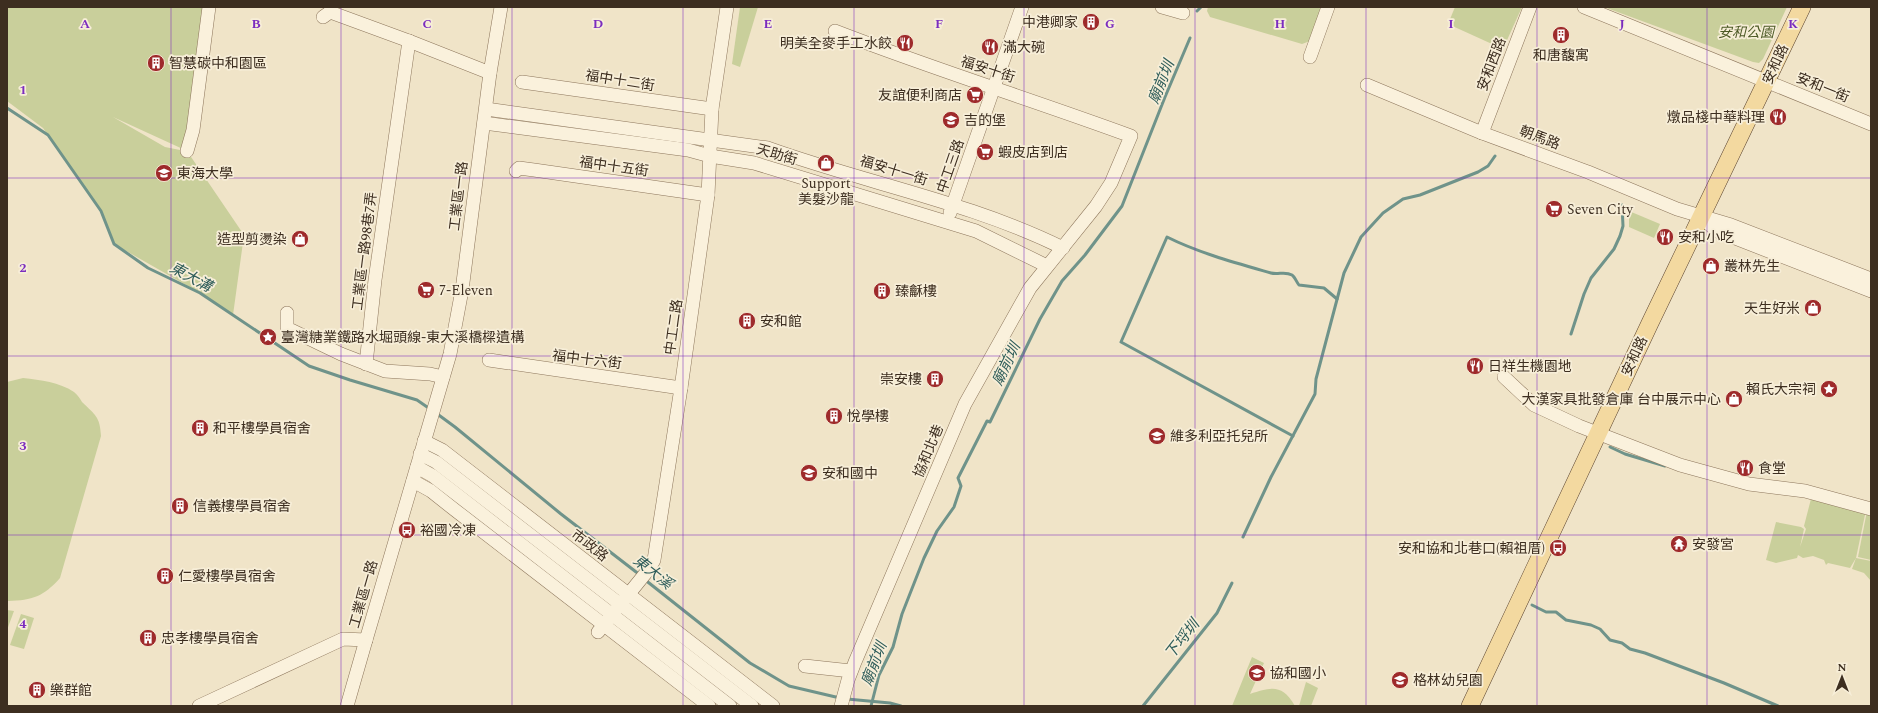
<svg xmlns="http://www.w3.org/2000/svg" width="1878" height="713" viewBox="0 0 1878 713" font-family="Spectral,'Noto Sans TC',serif">
<style>
.green{fill:#c9cf9b;fill-rule:evenodd}
.lines{fill:none;stroke-linecap:round;stroke-linejoin:round}
.stream{stroke:#6f938a;stroke-width:3}
.minor-casing{stroke:#8d765c;stroke-width:14}
.major-casing{stroke:#5b4430;stroke-width:18}
.minor{stroke:#faf1dc;stroke-width:13}
.major{stroke:#f3d9a0;stroke-width:17}
.grid{fill:none;stroke:#7b2cbf;stroke-width:1;stroke-opacity:0.55}
.labels{text-anchor:middle;stroke-width:3.5;stroke-linejoin:round;paint-order:stroke}
.poi-label{font-size:14px;fill:#3d2e20;stroke:#f7eed8;text-anchor:start}
.park-label{font-size:14px;font-style:italic;fill:#4d5a26;stroke:#f7eed8}
.street-label{font-size:14px;fill:#3d2e20;stroke:#f7eed8}
.water-label{font-size:15px;font-style:italic;fill:#2f5d5a;stroke:#f7eed8}
.grid-label{font-size:13px;text-anchor:middle;font-weight:bold;fill:#7b2cbf;stroke:#f7eed8;stroke-width:3.5;stroke-linejoin:round;paint-order:stroke}
</style>
<rect width="100%" height="100%" fill="#f0e4c8"/>
<g class="green">
<path d="M 7,7 L 208,7 L 187,151 L 244,235 L 233,315 L 200,293 L 114,244 L 101,211 L 43,128 L 7,101 ZM 113,117 L 185,150 L 185,151 L 165,147 Z"/>
<polygon points="740,7 758,7 740,67 732,64"/>
<polygon points="1208,7 1323,7 1310,41 1302,44 1210,17 1207,11"/>
<polygon points="1455,7 1522,7 1503,49 1448,24"/>
<polygon points="1604,7 1787,7 1763,59 1759,63 1753,62"/>
<polygon points="1629,211 1660,224 1654,238 1629,227"/>
<path d="M 23,378 C 41,380 59,382 74,392 C 78,395 80,399 82,402 C 95,415 100,416 101,436 L 60,578 C 43,597 33,600 8,601 L 7,382 Z"/>
<polygon points="1812,495 1866,510 1856,558 1871,561 1871,581 1864,573 1852,569 1856,558 1850,568 1828,563 1826,565 1824,560 1813,556 1803,558 1798,555 1797,558 1776,563 1766,560 1776,522 1801,527 1804,529 1800,547 1806,529 1804,526"/>
<polygon points="1867,511 1871,512 1871,560 1858,557"/>
<polygon points="7,610 14,611 7,630"/>
<polygon points="21,614 34,618 24,649 10,645"/>
<path d="M 1252,657 L 1264,663 L 1250,694 C 1272,687 1282,684 1295,706 L 1232,706 Z"/>
<polygon points="1306,682 1318,688 1311,706 1299,706"/>
</g>
<g class="lines">
<g class="stream">
<polyline points="1197,11 1201,7"/>
<polyline points="7,108 48,135 101,211 114,244 148,268 200,293 309,366 350,380 417,400 430,409"/>
<polyline points="1571,334 1584,294 1591,278 1614,249 1620,236 1623,226 1622,205"/>
<polyline points="436,413 455,427 561,514 640,575"/>
<path d="M 1293,436 L 1121,342 L 1167,237 C 1199,253 1236,263 1271,273 C 1278,275 1285,271 1292,275 C 1295,277 1297,283 1299,285 L 1324,288 L 1337,299"/>
<polyline points="1610,447 1625,454 1665,466"/>
<polyline points="1243,537 1271,477 1315,394 1316,379 1344,273 1361,237 1383,213 1403,199 1420,195 1478,172 1488,166 1495,156"/>
<polyline points="644,579 750,663 789,686 840,698"/>
<polyline points="1532,605 1546,612 1556,612 1566,620 1591,625 1600,629 1610,640 1622,643 1630,649 1645,653 1724,683 1778,706"/>
<polyline points="847,699 890,703 901,706"/>
<polyline points="871,706 879,675 893,647 902,614 924,558 937,531 954,507 961,486 958,478 987,421 990,422 1040,319 1062,281 1085,255 1122,206 1165,97 1190,38"/>
<polyline points="1143,706 1217,613 1232,583"/>
</g>
<defs>
<g id="minor">
<polyline points="1162,7 1183,13"/>
<polyline points="1584,7 1871,124"/>
<polyline points="323,17 330,12 409,41 490,73"/>
<path d="M 835,31 C 933,69 1033,100 1131,136 L 1111,183 L 1096,206 L 1030,288 L 965,404 L 855,662 L 848,680 L 841,706"/>
<polyline points="1310,57 1328,7"/>
<polyline points="522,82 712,109"/>
<polyline points="1367,85 1482,133 1588,172 1677,209 1731,225 1871,279"/>
<path d="M 486,109 L 768,148 C 865,183 970,202 1063,248"/>
<polyline points="484,123 688,150 710,156 754,163 976,231 1047,266"/>
<polyline points="1482,133 1530,7"/>
<polyline points="187,151 193,130 209,7"/>
<polyline points="516,171 519,168 534,170 708,195"/>
<polyline points="950,213 1022,7"/>
<polyline points="1703,219 1717,231 1871,291"/>
<polyline points="287,313 287,328 341,354 385,371 430,374 443,377"/>
<polyline points="489,360 681,388"/>
<polyline points="366,364 375,280 409,41"/>
<polyline points="1504,377 1534,405 1579,426 1680,465 1749,484 1805,491 1871,509"/>
<polyline points="424,441 442,450 773,706"/>
<polyline points="420,454 436,462 752,706"/>
<polyline points="417,467 433,476 730,706"/>
<polyline points="413,481 431,491 455,510 709,706"/>
<polyline points="598,632 649,569 654,560 681,388 708,195 712,109 727,7"/>
<polyline points="805,666 851,671"/>
<polyline points="199,706 343,639 366,640 450,354 462,290 490,73 501,7"/>
<polyline points="347,706 366,640"/>
</g>
<polyline id="major" points="1470,706 1650,323 1802,7"/>
</defs>
<use href="#minor" class="minor-casing"/>
<use href="#major" class="major-casing"/>
<use href="#minor" class="minor"/>
<use href="#major" class="major"/>
</g>
<path class="grid" d="M 171,7 L 171,706M 341,7 L 341,706M 512,7 L 512,706M 683,7 L 683,706M 854,7 L 854,706M 1024,7 L 1024,706M 1195,7 L 1195,706M 1366,7 L 1366,706M 1537,7 L 1537,706M 1707,7 L 1707,706M 7,178 L 1871,178M 7,356 L 1871,356M 7,535 L 1871,535"/>
<defs>
<symbol id="building-disc" viewBox="-11 -11 22 22"><circle r="9.5" fill="#9e2a2b" stroke="#f7eed8"/><path d="M-4-6H4V6H1V3H-1V6H-4ZM-2.5-4.3h1.7v1.8h-1.7ZM.8-4.3h1.7v1.8H.8ZM-2.5-1h1.7V.8h-1.7ZM.8-1h1.7V.8H.8Z" fill="#fff"/></symbol>
<symbol id="restaurant-disc" viewBox="-11 -11 22 22"><circle r="9.5" fill="#9e2a2b" stroke="#f7eed8"/><path d="M-5-6h1v4h1v-4h1v4h1v-4h1v5L-1.5 .5V6h-2V.5L-5-1ZM5-6V6H3V1.5H1.5Q1.5-4 5-6Z" fill="#fff"/></symbol>
<symbol id="supermarket-disc" viewBox="-11 -11 22 22"><circle r="9.5" fill="#9e2a2b" stroke="#f7eed8"/><path d="M-6-5.5h2.5l.6 2H6L4.5 2H-2.5L-4.4-4H-6ZM-1.5 3.2a1.3 1.3 0 1 0 .1 0ZM3 3.2a1.3 1.3 0 1 0 .1 0Z" fill="#fff"/></symbol>
<symbol id="school-disc" viewBox="-11 -11 22 22"><circle r="9.5" fill="#9e2a2b" stroke="#f7eed8"/><path d="M0-5L7-2L0 1L-7-2ZM-4 1L0 2.5L4 1V4Q0 6-4 4Z" fill="#fff"/></symbol>
<symbol id="shop-disc" viewBox="-11 -11 22 22"><circle r="9.5" fill="#9e2a2b" stroke="#f7eed8"/><path d="M-5-2.5h2.3a2.7 3.5 0 0 1 5.4 0H5L5.5 6h-11ZM-1.5-2.5h3a1.5 2.3 0 0 0-3 0Z" fill="#fff"/></symbol>
<symbol id="university-disc" viewBox="-11 -11 22 22"><circle r="9.5" fill="#9e2a2b" stroke="#f7eed8"/><path d="M0-5L7-2L0 1L-7-2ZM-4 1L0 2.5L4 1V4Q0 6-4 4Z" fill="#fff"/></symbol>
<symbol id="sight-disc" viewBox="-11 -11 22 22"><circle r="9.5" fill="#9e2a2b" stroke="#f7eed8"/><path d="M0-6L1.8-2.2L6-1.7L2.9 1.2L3.7 5.4L0 3.3L-3.7 5.4L-2.9 1.2L-6-1.7L-1.8-2.2Z" fill="#fff"/></symbol>
<symbol id="bus-disc" viewBox="-11 -11 22 22"><circle r="9.5" fill="#9e2a2b" stroke="#f7eed8"/><path d="M-5-6H5V4H4V6H2V4H-2V6H-4V4H-5ZM-3.5-4V0h7V-4ZM-3.5 1.2v1.5H-2V1.2ZM2 1.2v1.5H3.5V1.2Z" fill="#fff"/></symbol>
<symbol id="temple-disc" viewBox="-11 -11 22 22"><circle r="9.5" fill="#9e2a2b" stroke="#f7eed8"/><path d="M0-6L5-2H3V0L6.5 2.5H4V6H1.5V3h-3V6H-4V2.5H-6.5L-3 0V-2H-5Z" fill="#fff"/></symbol>
</defs>
<g fill-rule="evenodd">
<use href="#building-disc" x="1081" y="12" width="20" height="20"/>
<use href="#building-disc" x="1551" y="25" width="20" height="20"/>
<use href="#restaurant-disc" x="895" y="33" width="20" height="20"/>
<use href="#restaurant-disc" x="980" y="37" width="20" height="20"/>
<use href="#building-disc" x="146" y="53" width="20" height="20"/>
<use href="#supermarket-disc" x="965" y="85" width="20" height="20"/>
<use href="#restaurant-disc" x="1768" y="107" width="20" height="20"/>
<use href="#school-disc" x="941" y="110" width="20" height="20"/>
<use href="#supermarket-disc" x="975" y="142" width="20" height="20"/>
<use href="#shop-disc" x="816" y="153" width="20" height="20"/>
<use href="#university-disc" x="154" y="163" width="20" height="20"/>
<use href="#supermarket-disc" x="1544" y="199" width="20" height="20"/>
<use href="#restaurant-disc" x="1655" y="227" width="20" height="20"/>
<use href="#shop-disc" x="290" y="229" width="20" height="20"/>
<use href="#shop-disc" x="1701" y="256" width="20" height="20"/>
<use href="#supermarket-disc" x="416" y="280" width="20" height="20"/>
<use href="#building-disc" x="872" y="281" width="20" height="20"/>
<use href="#shop-disc" x="1803" y="298" width="20" height="20"/>
<use href="#building-disc" x="737" y="311" width="20" height="20"/>
<use href="#sight-disc" x="258" y="327" width="20" height="20"/>
<use href="#restaurant-disc" x="1465" y="356" width="20" height="20"/>
<use href="#building-disc" x="925" y="369" width="20" height="20"/>
<use href="#sight-disc" x="1819" y="379" width="20" height="20"/>
<use href="#shop-disc" x="1724" y="389" width="20" height="20"/>
<use href="#building-disc" x="824" y="406" width="20" height="20"/>
<use href="#building-disc" x="190" y="418" width="20" height="20"/>
<use href="#school-disc" x="1147" y="426" width="20" height="20"/>
<use href="#restaurant-disc" x="1735" y="458" width="20" height="20"/>
<use href="#school-disc" x="799" y="463" width="20" height="20"/>
<use href="#building-disc" x="170" y="496" width="20" height="20"/>
<use href="#bus-disc" x="397" y="520" width="20" height="20"/>
<use href="#temple-disc" x="1669" y="534" width="20" height="20"/>
<use href="#bus-disc" x="1548" y="538" width="20" height="20"/>
<use href="#building-disc" x="155" y="566" width="20" height="20"/>
<use href="#building-disc" x="138" y="628" width="20" height="20"/>
<use href="#school-disc" x="1247" y="663" width="20" height="20"/>
<use href="#school-disc" x="1390" y="670" width="20" height="20"/>
<use href="#building-disc" x="27" y="680" width="20" height="20"/>
</g>
<g class="labels">
<g class="poi-label">
<text x="1078" y="27" text-anchor="end">中港卿家</text>
<text x="892" y="48" text-anchor="end">明美全麥手工水餃</text>
<text x="1003" y="52">滿大碗</text>
<text x="1561" y="60" text-anchor="middle">和唐馥寓</text>
<text x="169" y="68">智慧碳中和園區</text>
<text x="962" y="100" text-anchor="end">友誼便利商店</text>
<text x="1765" y="122" text-anchor="end">燉品棧中華料理</text>
<text x="964" y="125">吉的堡</text>
<text x="998" y="157">蝦皮店到店</text>
<text x="177" y="178">東海大學</text>
<text x="826" y="188" text-anchor="middle">Support<tspan x="826" dy="16">美髮沙龍</tspan></text>
<text x="1567" y="214">Seven City</text>
<text x="1678" y="242">安和小吃</text>
<text x="287" y="244" text-anchor="end">造型剪燙染</text>
<text x="1724" y="271">叢林先生</text>
<text x="439" y="295">7-Eleven</text>
<text x="895" y="296">臻龢樓</text>
<text x="1800" y="313" text-anchor="end">天生好米</text>
<text x="760" y="326">安和館</text>
<text x="281" y="342">臺灣糖業鐵路水堀頭線-東大溪橋樑遺構</text>
<text x="1488" y="371">日祥生機園地</text>
<text x="922" y="384" text-anchor="end">崇安樓</text>
<text x="1816" y="394" text-anchor="end">賴氏大宗祠</text>
<text x="1721" y="404" text-anchor="end">大漢家具批發倉庫 台中展示中心</text>
<text x="847" y="421">悅學樓</text>
<text x="213" y="433">和平樓學員宿舍</text>
<text x="1170" y="441">維多利亞托兒所</text>
<text x="1758" y="473">食堂</text>
<text x="822" y="478">安和國中</text>
<text x="193" y="511">信義樓學員宿舍</text>
<text x="420" y="535">裕國冷凍</text>
<text x="1692" y="549">安發宮</text>
<text x="1545" y="553" text-anchor="end">安和協和北巷口(賴祖厝)</text>
<text x="178" y="581">仁愛樓學員宿舍</text>
<text x="161" y="643">忠孝樓學員宿舍</text>
<text x="1270" y="678">協和國小</text>
<text x="1413" y="685">格林幼兒園</text>
<text x="50" y="695">樂群館</text>
</g>
<g class="park-label">
<text x="1746" y="37">安和公園</text>
</g>
<g class="street-label">
<text transform="translate(1491 64) rotate(-69)" y="5">安和西路</text>
<text transform="translate(1775 64) rotate(-65)" y="5">安和路</text>
<text transform="translate(988 69) rotate(18)" y="5">福安十街</text>
<text transform="translate(620 80) rotate(9)" y="5">福中十二街</text>
<text transform="translate(1823 87) rotate(22)" y="5">安和一街</text>
<text transform="translate(1540 137) rotate(21)" y="5">朝馬路</text>
<text transform="translate(777 154) rotate(16)" y="5">天助街</text>
<text transform="translate(614 166) rotate(8)" y="5">福中十五街</text>
<text transform="translate(950 166) rotate(-71)" y="5">中工三路</text>
<text transform="translate(894 170) rotate(17)" y="5">福安十一街</text>
<text transform="translate(458 196) rotate(-83)" y="5">工業區一路</text>
<text transform="translate(364 251) rotate(-83)" y="5">工業區一路98巷7弄</text>
<text transform="translate(673 327) rotate(-82)" y="5">中工二路</text>
<text transform="translate(1634 356) rotate(-65)" y="5">安和路</text>
<text transform="translate(587 359) rotate(7)" y="5">福中十六街</text>
<text transform="translate(928 451) rotate(-67)" y="5">協和北巷</text>
<text transform="translate(590 545) rotate(38)" y="5">市政路</text>
<text transform="translate(363 594) rotate(-74)" y="5">工業區一路</text>
</g>
<g class="water-label">
<text transform="translate(1161 82) rotate(-68)" y="5">廟前圳</text>
<text transform="translate(191 277) rotate(28)" y="5">東大溝</text>
<text transform="translate(1006 364) rotate(-64)" y="5">廟前圳</text>
<text transform="translate(653 572) rotate(38)" y="5">東大溪</text>
<text transform="translate(1182 639) rotate(-52)" y="5">下埒圳</text>
<text transform="translate(874 664) rotate(-69)" y="5">廟前圳</text>
</g>
</g>
<g class="grid-label">
<text x="85" y="28">A</text>
<text x="256" y="28">B</text>
<text x="427" y="28">C</text>
<text x="598" y="28">D</text>
<text x="768" y="28">E</text>
<text x="939" y="28">F</text>
<text x="1110" y="28">G</text>
<text x="1280" y="28">H</text>
<text x="1451" y="28">I</text>
<text x="1622" y="28">J</text>
<text x="1793" y="28">K</text>
<text x="23" y="94">1</text>
<text x="23" y="272">2</text>
<text x="23" y="450">3</text>
<text x="23" y="628">4</text>
</g>
<rect width="1878" height="713" fill="none" stroke="#3d2e20" stroke-width="16"/>
<g transform="translate(1842 677)" stroke="#f7eed8" stroke-width="3" paint-order="stroke">
<path d="M0-3L7 15L0 10L-7 15Z" fill="#3d2e20"/>
<text y="-6" font-size="11" font-weight="bold" text-anchor="middle" fill="#3d2e20">N</text>
</g>
</svg>
